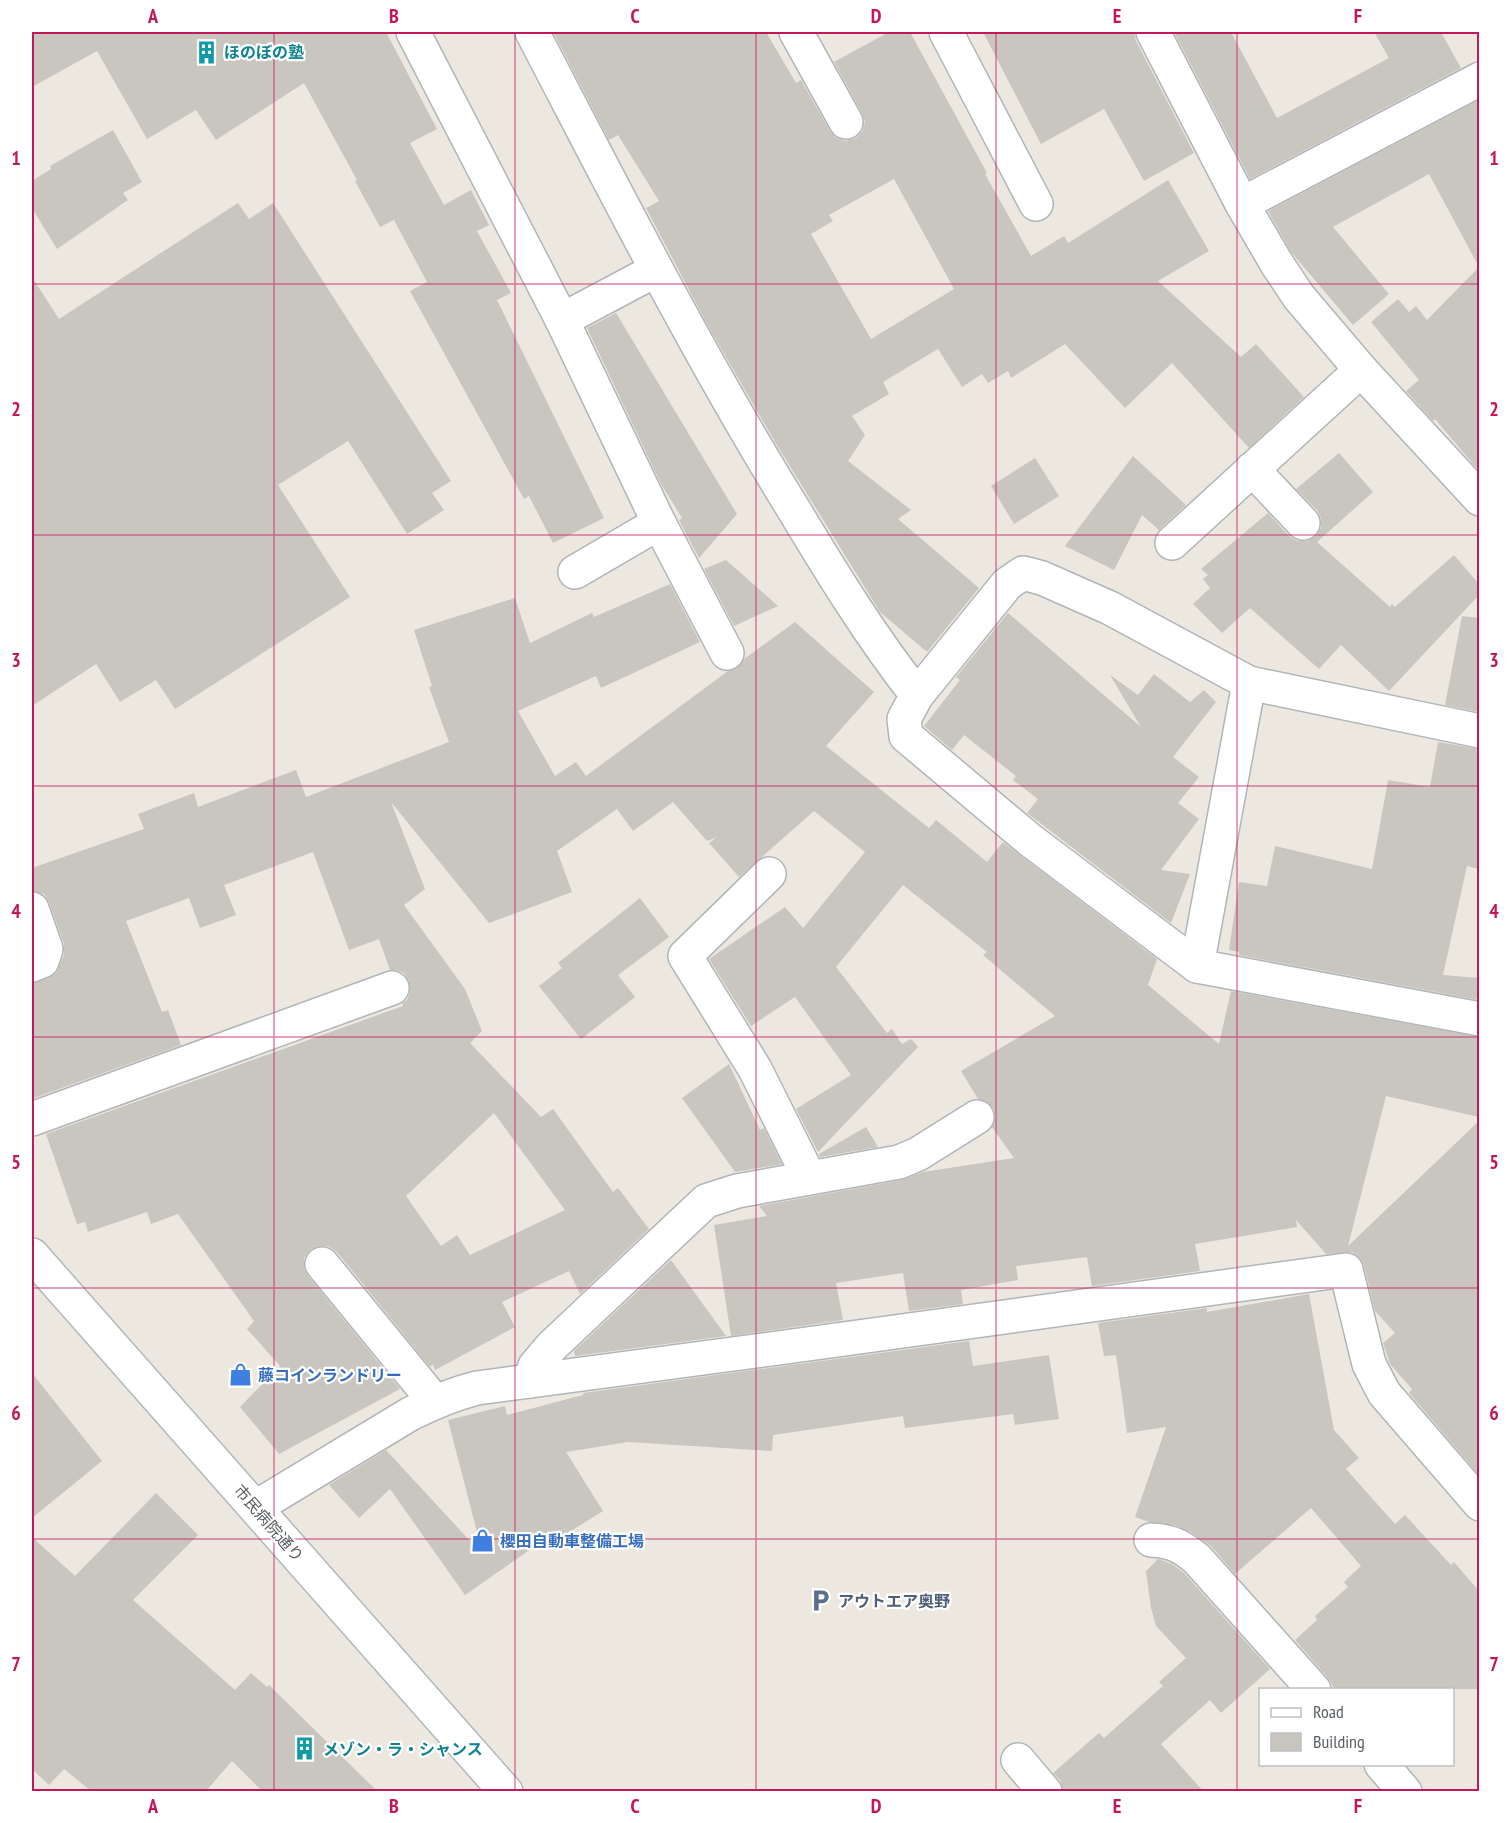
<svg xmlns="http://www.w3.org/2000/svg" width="1511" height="1823" viewBox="0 0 1511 1823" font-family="'PT Sans Narrow','Noto Sans JP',sans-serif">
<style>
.building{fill:#c9c5bf;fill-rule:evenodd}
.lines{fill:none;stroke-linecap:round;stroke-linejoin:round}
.street-casing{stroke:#b1b5b8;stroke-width:36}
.secondary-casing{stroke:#b2b7bb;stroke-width:36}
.street{stroke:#fff;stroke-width:33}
.secondary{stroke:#fff;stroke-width:33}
.grid{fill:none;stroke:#c2185b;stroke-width:1.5;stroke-opacity:0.55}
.labels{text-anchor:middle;stroke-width:4.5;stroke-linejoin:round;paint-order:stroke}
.culture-label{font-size:16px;font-weight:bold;fill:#0d838f;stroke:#fff;text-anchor:start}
.shop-label{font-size:16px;font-weight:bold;fill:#366cbe;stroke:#fff;text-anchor:start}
.street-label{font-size:16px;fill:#595e62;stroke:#fff}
.service-label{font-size:16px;font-weight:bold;fill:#4e5e75;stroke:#fff;text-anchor:start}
.neatline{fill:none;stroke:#c2185b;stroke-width:2}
.grid-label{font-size:20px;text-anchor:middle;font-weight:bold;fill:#c2185b}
</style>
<rect width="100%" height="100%" fill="#ece8e0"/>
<g class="building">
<polygon points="32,32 386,32 437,129 410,143 444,205 471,190 489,225 477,231 511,293 497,300 604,518 553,543 529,496 524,499 410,291 427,282 394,220 380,227 355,181 357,180 304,83 216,140 196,110 147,139 97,51 32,87"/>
<path d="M 553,32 L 766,32 L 796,83 L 801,80 L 830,131 L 837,138 L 846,141 L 856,138 L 862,132 L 865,122 L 862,113 L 834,62 L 889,32 L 910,32 L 987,173 L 985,174 L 1031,256 L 1064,236 L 1068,243 L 1168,180 L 1209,251 L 1158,281 L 1241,357 L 1256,344 L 1304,397 L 1249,448 L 1172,363 L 1125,408 L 1065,344 L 1011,378 L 1008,371 L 988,383 L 982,374 L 962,387 L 938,349 L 883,382 L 889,394 L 852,416 L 865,435 L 848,461 L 911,510 L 898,519 L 979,588 L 927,652 L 880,612 L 775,442 L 707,324 L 646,208 L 659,201 L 618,135 L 609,140 ZM 894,179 L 954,289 L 871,339 L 811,234 L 833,221 L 829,215 Z"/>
<polygon points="983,32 1134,32 1136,41 1194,153 1144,181 1104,109 1041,144"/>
<polygon points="1174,32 1231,32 1277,118 1389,58 1374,32 1441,32 1461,68 1250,179"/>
<polygon points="1479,100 1479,471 1435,419 1433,421 1406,391 1419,380 1371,322 1398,299 1409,312 1416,306 1427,320 1479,267 1429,174 1333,227 1389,294 1353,325 1291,252 1268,211"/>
<polygon points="113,130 142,182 123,193 128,200 57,249 32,208 32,181 51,169 50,166"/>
<polygon points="238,203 249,219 273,203 451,481 432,493 444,510 407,534 348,441 278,485 350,597 175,709 156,680 120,702 96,664 32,706 32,277 59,319"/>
<polygon points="616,313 737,514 699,558 679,520 682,518 661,484 587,328"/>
<polygon points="1339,453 1373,492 1317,542 1390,607 1392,604 1395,607 1454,555 1479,584 1479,595 1389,691 1341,645 1319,669 1250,608 1222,633 1193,604 1210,588 1203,579 1208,575 1201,569 1268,513 1289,536 1297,541 1307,541 1316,536 1321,528 1321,518 1317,510 1296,489"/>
<polygon points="1133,456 1186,505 1159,530 1142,515 1114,570 1065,546"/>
<polygon points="1035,458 1059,496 1014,524 991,486"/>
<polygon points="726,560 778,606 734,626 704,569"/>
<path d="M 670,584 L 700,642 L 601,688 L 596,676 L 518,711 L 555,776 L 576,762 L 586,776 L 728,671 L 736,669 L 744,659 L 795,622 L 874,692 L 826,746 L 929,828 L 936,820 L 987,862 L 1003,842 L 1157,959 L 1148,985 L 1219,1044 L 1231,991 L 1479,1037 L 1479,1117 L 1386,1096 L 1348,1246 L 1479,1121 L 1479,1475 L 1409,1393 L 1412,1389 L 1390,1364 L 1383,1343 L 1395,1333 L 1375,1311 L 1364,1266 L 1360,1258 L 1352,1252 L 1326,1254 L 1296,1220 L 1297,1227 L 1195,1244 L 1200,1271 L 1092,1286 L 1087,1257 L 1016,1266 L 1018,1280 L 961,1290 L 963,1304 L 909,1311 L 903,1273 L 836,1283 L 843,1320 L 731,1336 L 714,1225 L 767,1216 L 759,1206 L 902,1180 L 923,1172 L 1014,1158 L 992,1127 L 996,1117 L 993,1108 L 986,1101 L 978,1099 L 961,1071 L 1055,1016 L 983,955 L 987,952 L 903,885 L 836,967 L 887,1033 L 892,1029 L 902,1044 L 911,1039 L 918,1047 L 818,1152 L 796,1109 L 851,1075 L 795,997 L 751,1026 L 709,959 L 785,907 L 803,928 L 865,852 L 814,811 L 739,877 L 709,843 L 717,837 L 707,841 L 673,802 L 633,831 L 617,809 L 557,851 L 572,892 L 489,923 L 391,802 L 425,889 L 404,905 L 465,989 L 482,1031 L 470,1043 L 541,1117 L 553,1109 L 613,1192 L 618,1188 L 649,1229 L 580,1294 L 569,1271 L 502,1302 L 515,1327 L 435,1370 L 433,1364 L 430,1367 L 337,1252 L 328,1246 L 318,1246 L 311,1249 L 304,1258 L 304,1268 L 308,1276 L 400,1389 L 279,1454 L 240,1407 L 280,1366 L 247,1329 L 254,1321 L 178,1214 L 151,1224 L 147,1212 L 88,1232 L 85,1222 L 77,1224 L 46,1134 L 403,1006 L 402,1003 L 407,1000 L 410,992 L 409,981 L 404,973 L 396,970 L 390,970 L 379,939 L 349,950 L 313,852 L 224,885 L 236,915 L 200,928 L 189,898 L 126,921 L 162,1012 L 168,1010 L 181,1045 L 34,1098 L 32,1090 L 32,983 L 49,978 L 56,973 L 64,955 L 64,944 L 49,902 L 44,894 L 32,891 L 32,868 L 144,829 L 138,814 L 194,793 L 198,807 L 296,770 L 306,797 L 449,742 L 429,687 L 432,686 L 414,630 L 515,598 L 530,643 L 592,613 L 594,617 ZM 494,1113 L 565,1210 L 470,1255 L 457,1235 L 441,1246 L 406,1196 Z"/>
<polygon points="1008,613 1141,727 1110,675 1138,695 1154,674 1190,702 1204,690 1216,702 1173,757 1199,777 1178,803 1199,819 1161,870 1190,874 1171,923 1027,813 1038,799 1013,780 1016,776 964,735 952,750 924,726 960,680 956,677"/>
<polygon points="1462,616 1479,618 1479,712 1445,705"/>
<polygon points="1438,742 1479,749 1479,869 1467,866 1443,975 1479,978 1479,1000 1239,955 1239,952 1229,950 1239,882 1267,886 1275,846 1372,869 1388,780 1430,787"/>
<polygon points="640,898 669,937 618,975 635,997 581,1039 539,986 562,968 558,963"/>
<polygon points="729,1064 760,1130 764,1128 782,1164 735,1172 682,1098"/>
<polygon points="866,1127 878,1147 820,1157 819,1154"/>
<polygon points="671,1260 726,1336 575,1356 574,1351"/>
<polygon points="1309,1294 1334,1430 1359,1458 1346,1469 1395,1524 1405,1515 1451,1565 1454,1562 1479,1591 1479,1689 1335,1689 1328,1678 1295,1640 1317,1620 1315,1616 1348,1587 1344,1582 1361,1566 1311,1508 1235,1574 1211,1546 1191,1532 1175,1525 1149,1522 1135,1517 1166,1427 1127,1433 1116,1355 1104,1356 1098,1323 1207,1308 1207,1312"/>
<polygon points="969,1341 973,1366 1049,1355 1059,1419 1015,1425 1013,1414 905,1428 903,1416 773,1435 772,1451 628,1442 566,1452 603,1511 558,1539 554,1533 465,1595 390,1489 359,1518 329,1485 386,1450 483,1555 448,1420 505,1406 507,1415 583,1395 583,1393"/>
<polygon points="32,1373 102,1461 32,1518"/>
<polygon points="156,1493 198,1535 133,1600 235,1690 251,1673 267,1687 269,1685 377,1791 262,1791 232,1761 206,1791 91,1791 64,1769 49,1785 32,1769 32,1537 75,1576"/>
<polygon points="1158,1559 1172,1564 1184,1573 1270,1669 1221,1713 1210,1700 1161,1744 1203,1791 1063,1791 1060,1780 1053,1773 1099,1733 1104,1738 1163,1686 1159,1682 1186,1658 1156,1626 1151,1608 1146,1571"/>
</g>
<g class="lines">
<defs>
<g id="street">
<polyline points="413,32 562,320 659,523 727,653"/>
<path d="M 532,32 C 616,193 698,355 794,510 C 832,573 871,637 917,695 L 904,719 L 906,736 L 1030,840 L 1197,966 L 1480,1019"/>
<polyline points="796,32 846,122"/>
<polyline points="946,32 1036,204"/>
<polyline points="1153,32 1242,204 1277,264 1299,297 1361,370 1480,499"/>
<polyline points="1242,204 1480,79"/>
<polyline points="562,320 656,270"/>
<polyline points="1252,469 1303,523"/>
<polyline points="1172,543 1361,370"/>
<polyline points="575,572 659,523"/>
<polyline points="917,695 1007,584 1023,573 1042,578 1110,608 1249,683 1480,731"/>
<polyline points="769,874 685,956 755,1069 809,1177"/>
<polyline points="32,909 46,949 42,961 32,965"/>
<polyline points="1197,966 1249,683"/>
<polyline points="32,1119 392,988"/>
<polyline points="322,1264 435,1402"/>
<polyline points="530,1381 535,1366 552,1346 706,1201 737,1191 899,1162 918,1154 977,1117"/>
<path d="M 256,1507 L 410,1414 C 432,1403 453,1394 477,1388 C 767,1351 1056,1309 1346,1270 L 1369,1364 L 1384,1393 L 1480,1504"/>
<path d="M 1151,1540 C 1172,1541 1181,1546 1197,1559 L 1314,1690"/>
<polyline points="1018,1760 1045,1792"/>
<polyline points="1381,1764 1405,1792"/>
</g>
<polyline id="secondary" points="32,1255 506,1792"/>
</defs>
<use href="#street" class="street-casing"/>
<use href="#secondary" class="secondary-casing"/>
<use href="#street" class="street"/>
<use href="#secondary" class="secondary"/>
</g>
<path class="grid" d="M 274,32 L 274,1792M 515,32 L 515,1792M 756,32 L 756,1792M 996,32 L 996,1792M 1237,32 L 1237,1792M 32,284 L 1480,284M 32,535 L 1480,535M 32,786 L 1480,786M 32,1037 L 1480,1037M 32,1288 L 1480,1288M 32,1539 L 1480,1539"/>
<defs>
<symbol id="building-bare" viewBox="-9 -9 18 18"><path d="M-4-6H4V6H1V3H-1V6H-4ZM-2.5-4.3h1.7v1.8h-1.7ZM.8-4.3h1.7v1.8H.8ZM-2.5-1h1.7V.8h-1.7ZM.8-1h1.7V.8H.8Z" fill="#0f9aa8" stroke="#fff" stroke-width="2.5" paint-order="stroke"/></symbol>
<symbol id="shop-bare" viewBox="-9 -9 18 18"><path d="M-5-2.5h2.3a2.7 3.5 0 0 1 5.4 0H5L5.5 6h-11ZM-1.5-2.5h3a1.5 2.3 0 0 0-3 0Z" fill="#3f7fe0" stroke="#fff" stroke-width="2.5" paint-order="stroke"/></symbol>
<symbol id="parking-bare" viewBox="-9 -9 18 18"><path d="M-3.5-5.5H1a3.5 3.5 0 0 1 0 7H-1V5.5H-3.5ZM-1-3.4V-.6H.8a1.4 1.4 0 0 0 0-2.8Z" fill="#5c6f8a" stroke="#fff" stroke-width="2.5" paint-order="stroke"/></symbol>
</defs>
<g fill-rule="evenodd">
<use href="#building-bare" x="190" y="36" width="33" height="33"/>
<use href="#shop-bare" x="224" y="1358" width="33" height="33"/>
<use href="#shop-bare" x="466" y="1524" width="33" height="33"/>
<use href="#parking-bare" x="804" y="1584" width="33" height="33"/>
<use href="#building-bare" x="288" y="1732" width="33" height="33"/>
</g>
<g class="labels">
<g class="culture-label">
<text x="224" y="58">ほのぼの塾</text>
<text x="323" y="1755">メゾン・ラ・シャンス</text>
</g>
<g class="shop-label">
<text x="258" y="1381">藤コインランドリー</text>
<text x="500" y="1547">櫻田自動車整備工場</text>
</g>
<g class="street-label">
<text transform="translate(269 1523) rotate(49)" y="6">市民病院通り</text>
</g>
<g class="service-label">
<text x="838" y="1607">アウトエア奥野</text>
</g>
</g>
<rect width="1511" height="1823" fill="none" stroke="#ffffff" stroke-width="66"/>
<rect x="1259" y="1688" width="195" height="78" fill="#ffffff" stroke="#bdbfc0" stroke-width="1.5"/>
<rect x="1271" y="1708" width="30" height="9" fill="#ffffff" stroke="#bdbfc0" stroke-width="1.5"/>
<text x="1313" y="1718" font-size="18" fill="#595e62">Road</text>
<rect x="1271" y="1733" width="30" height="18" fill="#c9c5bf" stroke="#bdbfc0" stroke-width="1.5"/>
<text x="1313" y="1748" font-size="18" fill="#595e62">Building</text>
<rect x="33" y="33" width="1445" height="1757" class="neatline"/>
<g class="grid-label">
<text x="153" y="23">A</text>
<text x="394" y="23">B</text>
<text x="635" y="23">C</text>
<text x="876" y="23">D</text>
<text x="1117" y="23">E</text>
<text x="1358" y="23">F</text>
<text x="16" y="165">1</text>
<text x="1494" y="165">1</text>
<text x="16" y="416">2</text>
<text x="1494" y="416">2</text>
<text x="16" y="667">3</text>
<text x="1494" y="667">3</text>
<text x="16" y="918">4</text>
<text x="1494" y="918">4</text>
<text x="16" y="1169">5</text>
<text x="1494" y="1169">5</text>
<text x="16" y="1420">6</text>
<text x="1494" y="1420">6</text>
<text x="16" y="1671">7</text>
<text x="1494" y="1671">7</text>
<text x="153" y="1813">A</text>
<text x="394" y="1813">B</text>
<text x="635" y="1813">C</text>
<text x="876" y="1813">D</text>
<text x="1117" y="1813">E</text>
<text x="1358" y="1813">F</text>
</g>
</svg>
